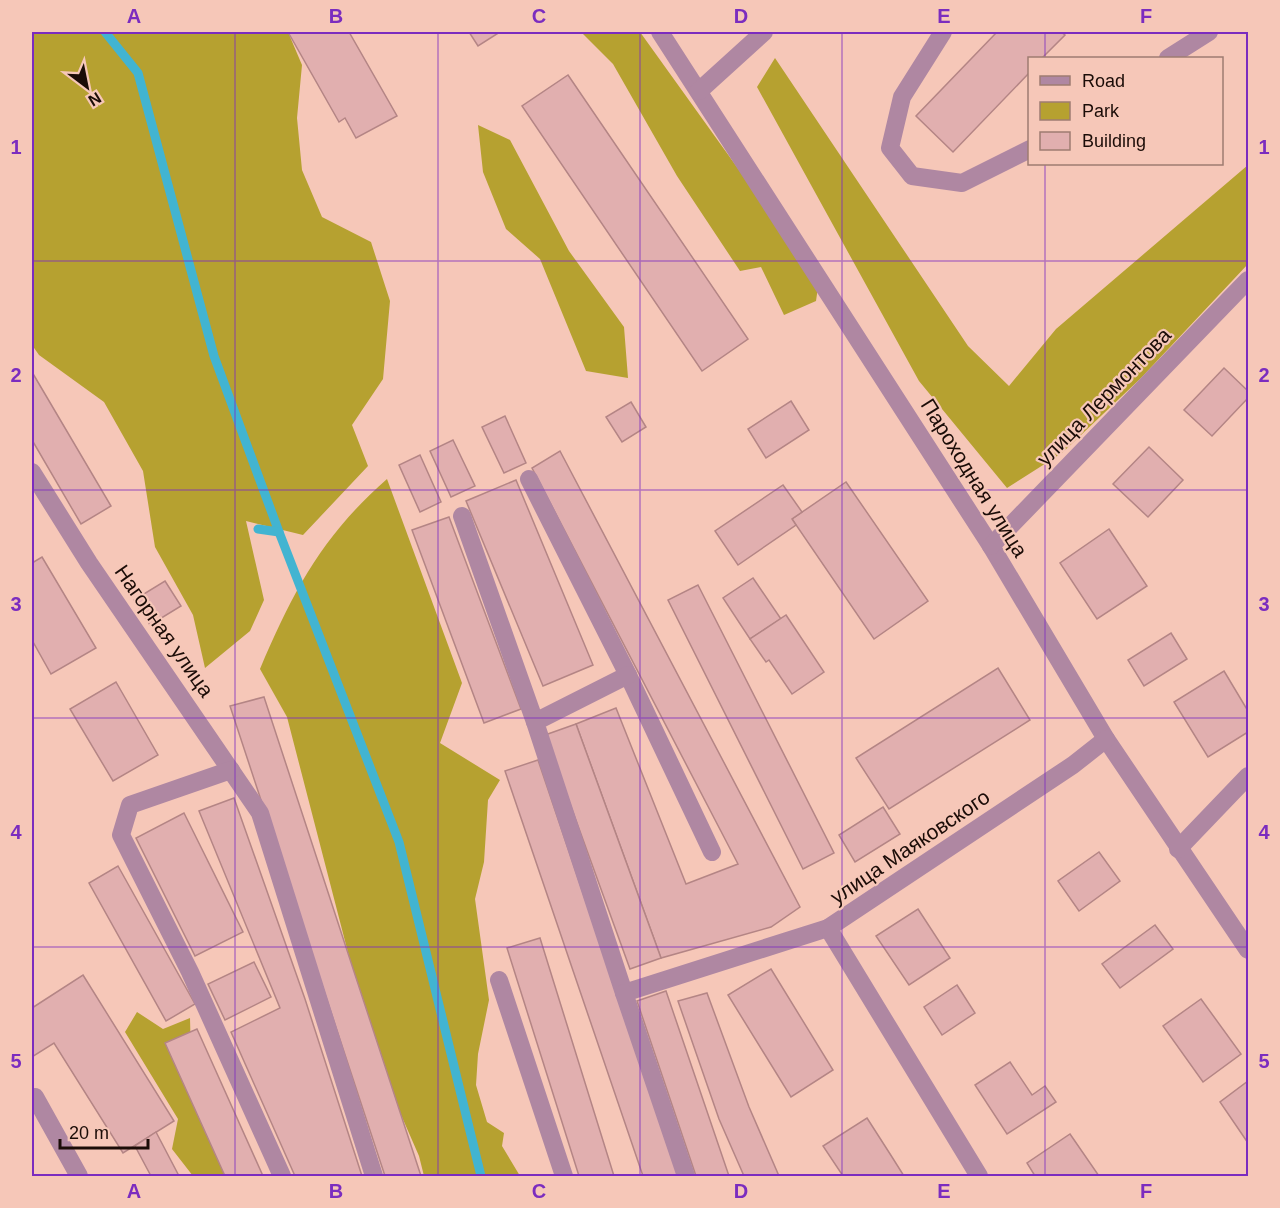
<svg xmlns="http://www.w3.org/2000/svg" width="1280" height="1208" viewBox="0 0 1280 1208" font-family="Arial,sans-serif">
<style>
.green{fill:#b6a130}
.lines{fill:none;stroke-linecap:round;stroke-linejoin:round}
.stream{stroke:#42b4d1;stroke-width:9}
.building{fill:#e1afaf;stroke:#b48585;stroke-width:1.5}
.minor{stroke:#af87a2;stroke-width:18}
.grid{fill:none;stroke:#7b2cbf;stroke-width:1.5;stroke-opacity:0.55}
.labels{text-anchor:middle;stroke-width:4.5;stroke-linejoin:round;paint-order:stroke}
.street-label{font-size:21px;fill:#1b0c07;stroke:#f6c7b8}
.neatline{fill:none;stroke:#7b2cbf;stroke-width:2}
.grid-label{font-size:20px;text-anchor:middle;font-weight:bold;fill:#7b2cbf}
</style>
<rect width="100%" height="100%" fill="#f6c7b8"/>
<g class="green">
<polygon points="32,32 288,32 302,65 297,118 302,170 322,217 371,242 390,301 383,379 352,425 368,466 303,535 246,521 264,600 250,631 205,668 193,615 155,547 143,471 104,402 39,355 32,345"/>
<polygon points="581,32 640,32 772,216 820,273 816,301 784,315 761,267 740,271 677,176 613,64"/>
<polygon points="775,58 968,346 1009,386 1056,329 1248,165 1248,264 1141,378 1062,453 1007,488 919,381 757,87"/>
<polygon points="478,125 510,140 569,251 624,327 628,378 586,371 540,259 506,229 483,172"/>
<path d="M 387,479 L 462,683 L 440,743 L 500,780 L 488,800 L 484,862 L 475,899 L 489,1000 L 478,1054 L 476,1085 L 487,1122 L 504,1133 L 502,1146 L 520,1176 L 424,1176 L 419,1156 L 374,1053 L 287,717 L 260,669 C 293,591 323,535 387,479 Z"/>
<polygon points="137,1012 163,1029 190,1018 191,1056 207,1117 241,1176 193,1176 172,1149 178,1119 125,1032"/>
</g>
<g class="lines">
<g class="stream">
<polyline points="105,32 138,73 214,356 279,532 399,842 481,1176"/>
<polyline points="258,529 279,532"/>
</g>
</g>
<g class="building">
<polygon points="288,32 349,32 397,116 356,138 345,118 339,122"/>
<polygon points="469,32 500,32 478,46"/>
<polygon points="997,32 1061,32 1065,35 1042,58 1030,58 1030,72 953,152 916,116"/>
<polygon points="568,75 748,339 702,371 522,106"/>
<polygon points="1224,368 1248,391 1248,398 1212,436 1184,410"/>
<polygon points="32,372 111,506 81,524 32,440"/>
<polygon points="791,401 809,430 766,458 748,429"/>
<polygon points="631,402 646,427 622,442 606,417"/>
<polygon points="505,416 526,463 504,473 482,427"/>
<polygon points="453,440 475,486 451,497 430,451"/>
<polygon points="1149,447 1183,480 1148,517 1113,484"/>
<polygon points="560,451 800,907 771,927 661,958 576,724 616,708 686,884 738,864 532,468"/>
<polygon points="420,455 441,502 420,512 399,465"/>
<polygon points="516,480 593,665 543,686 466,501"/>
<polygon points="846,482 928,601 874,639 792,519"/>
<polygon points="783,485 802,512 792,519 796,525 738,565 715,531"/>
<polygon points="449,517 521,709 484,723 412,530"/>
<polygon points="1109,529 1147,586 1097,619 1060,563"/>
<polygon points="42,557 96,648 51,674 32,640 32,563"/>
<polygon points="753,578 781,619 750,639 723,598"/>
<polygon points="165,581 181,606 150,625 134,600"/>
<polygon points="698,585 834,853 803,869 668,600"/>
<polygon points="786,615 824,672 792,694 769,660 766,662 750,639"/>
<polygon points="1171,633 1187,659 1144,686 1128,660"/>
<polygon points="998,668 1030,720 889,809 856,758"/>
<polygon points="1224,671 1248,711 1248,732 1208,757 1174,702"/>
<polygon points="116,682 158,755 113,781 70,709"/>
<polygon points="264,697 421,1176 385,1176 230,706"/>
<polygon points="576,724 661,958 630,969 545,735"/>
<polygon points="538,760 679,1176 643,1176 505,771"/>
<polygon points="234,798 305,999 362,1176 295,1176 231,1032 280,1008 199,811"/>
<polygon points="883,807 900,834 855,862 839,835"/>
<polygon points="184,813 243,932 195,956 136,838"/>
<polygon points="1099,852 1120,881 1079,911 1058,881"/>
<polygon points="118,866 195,1004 166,1021 89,883"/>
<polygon points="918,909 950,958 909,985 876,936"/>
<polygon points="1155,925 1173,949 1120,988 1102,964"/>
<polygon points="540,938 614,1176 579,1176 507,948"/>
<polygon points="254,962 271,997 225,1020 208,984"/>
<polygon points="771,969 833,1070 791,1097 728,995"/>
<polygon points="83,975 174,1121 123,1153 54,1043 32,1057 32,1008"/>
<polygon points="957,985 975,1013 942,1035 924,1007"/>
<polygon points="666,991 729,1176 696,1176 637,1001"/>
<polygon points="707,993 749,1107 779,1176 744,1176 719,1119 678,1001"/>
<polygon points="1201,999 1241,1054 1203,1082 1163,1026"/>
<polygon points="197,1029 263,1176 225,1176 165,1043"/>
<polygon points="1010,1062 1032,1095 1045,1086 1056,1102 1007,1134 975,1085"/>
<polygon points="1248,1081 1248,1143 1220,1102"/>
<polygon points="867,1118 892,1157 904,1176 843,1176 823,1146"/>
<polygon points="156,1132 179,1176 151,1176 135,1146"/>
<polygon points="1070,1134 1099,1176 1035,1176 1027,1163"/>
</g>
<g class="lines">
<g class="minor">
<polyline points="660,32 991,546 1106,739 1248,950"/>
<polyline points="943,32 902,97 890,148 912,176 962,183 1030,149"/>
<polyline points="1168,58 1209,32"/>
<polyline points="699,91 764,32"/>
<polyline points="32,472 89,563 260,813 374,1176"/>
<polyline points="529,479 628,675 712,852"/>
<polyline points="462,516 535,722"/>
<polyline points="991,546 1248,280"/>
<polyline points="628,675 535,722 624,993 828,928"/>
<polyline points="231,770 130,805 121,835 190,972 282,1176"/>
<polyline points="1178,849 1248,776"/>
<polyline points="499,980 564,1176"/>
<polyline points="624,993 686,1176"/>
<polyline points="35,1097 79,1176"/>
<polyline points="979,1176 828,928 1073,765 1106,739"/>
</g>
</g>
<path class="grid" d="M 235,32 L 235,1176M 438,32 L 438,1176M 640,32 L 640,1176M 842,32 L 842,1176M 1045,32 L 1045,58M 1045,164 L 1045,1176M 32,261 L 1248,261M 32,490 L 1248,490M 32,718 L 1248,718M 32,947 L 1248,947"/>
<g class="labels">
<g class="street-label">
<text transform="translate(1104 397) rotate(-46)" y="7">улица Лермонтова</text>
<text transform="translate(974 478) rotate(58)" y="7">Пароходная улица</text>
<text transform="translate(164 631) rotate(55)" y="7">Нагорная улица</text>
<text transform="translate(910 847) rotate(-34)" y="7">улица Маяковского</text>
</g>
</g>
<rect width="1280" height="1208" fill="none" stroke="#f6c7b8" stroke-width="66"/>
<rect x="1028" y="57" width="195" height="108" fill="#f6c7b8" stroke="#9e7c71" stroke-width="1.5"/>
<rect x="1040" y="76" width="30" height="9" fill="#af87a2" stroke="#9e7c71" stroke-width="1.5"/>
<text x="1082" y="87" font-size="18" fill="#1b0c07">Road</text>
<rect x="1040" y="102" width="30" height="18" fill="#b6a130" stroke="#9e7c71" stroke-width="1.5"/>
<text x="1082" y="117" font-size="18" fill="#1b0c07">Park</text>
<rect x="1040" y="132" width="30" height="18" fill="#e1afaf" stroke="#9e7c71" stroke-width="1.5"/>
<text x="1082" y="147" font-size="18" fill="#1b0c07">Building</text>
<g transform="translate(87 87) rotate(148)" stroke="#f6c7b8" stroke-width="4.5" paint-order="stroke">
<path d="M0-4.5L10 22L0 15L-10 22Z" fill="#1b0c07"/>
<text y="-9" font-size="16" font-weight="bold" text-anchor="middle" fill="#1b0c07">N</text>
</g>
<path d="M60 1139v9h88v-9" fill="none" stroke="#1b0c07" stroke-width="3"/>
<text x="69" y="1139" font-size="18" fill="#1b0c07" stroke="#f6c7b8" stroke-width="4.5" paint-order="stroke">20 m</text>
<rect x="33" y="33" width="1214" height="1142" class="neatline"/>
<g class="grid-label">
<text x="134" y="23">A</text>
<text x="336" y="23">B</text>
<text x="539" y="23">C</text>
<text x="741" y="23">D</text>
<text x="944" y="23">E</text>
<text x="1146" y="23">F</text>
<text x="16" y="154">1</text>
<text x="1264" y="154">1</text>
<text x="16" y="382">2</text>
<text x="1264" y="382">2</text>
<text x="16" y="611">3</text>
<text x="1264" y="611">3</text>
<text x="16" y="839">4</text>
<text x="1264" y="839">4</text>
<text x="16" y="1068">5</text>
<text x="1264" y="1068">5</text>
<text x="134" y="1198">A</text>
<text x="336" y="1198">B</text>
<text x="539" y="1198">C</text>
<text x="741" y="1198">D</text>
<text x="944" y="1198">E</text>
<text x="1146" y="1198">F</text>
</g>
</svg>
